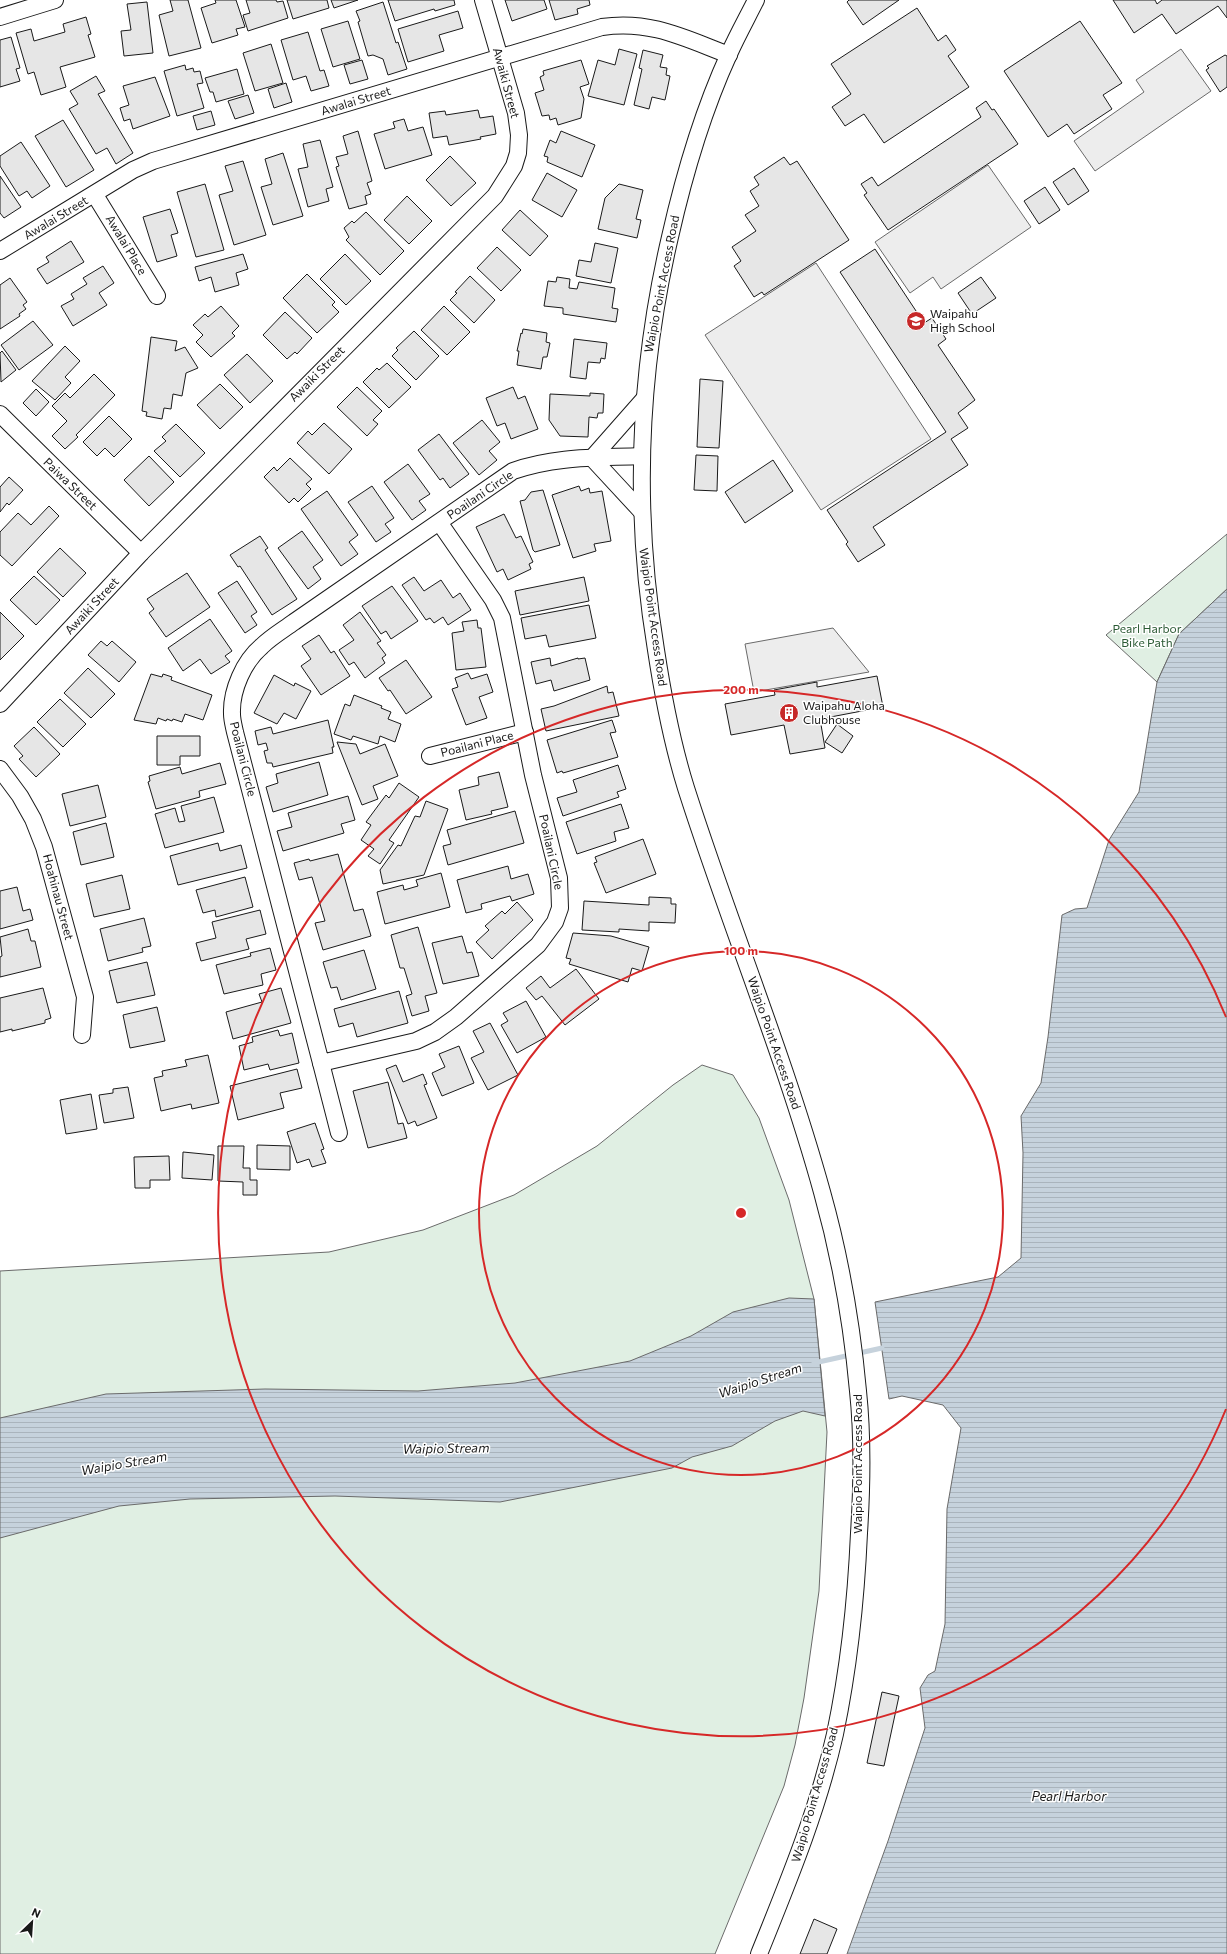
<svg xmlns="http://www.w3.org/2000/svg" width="1227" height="1954" viewBox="0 0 1227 1954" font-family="Commissioner,sans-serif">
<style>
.green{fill:#e0efe3;stroke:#6a6a6a}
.parking{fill:#ededed;stroke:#6a6a6a}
.water{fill:url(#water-rules);stroke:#6a6a6a}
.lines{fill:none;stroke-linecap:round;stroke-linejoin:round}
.stream{stroke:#c6d2dc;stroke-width:5}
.building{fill:#e6e6e6;stroke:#1a1a1a}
.street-casing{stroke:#1a1a1a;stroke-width:18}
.street{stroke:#fff;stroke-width:16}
.ring{fill:none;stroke:#d62828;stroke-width:2}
.labels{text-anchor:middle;stroke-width:3;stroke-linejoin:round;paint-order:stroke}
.street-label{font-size:12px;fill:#1a1a1a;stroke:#fff}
.poi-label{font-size:12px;fill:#1a1a1a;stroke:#fff;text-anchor:start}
.park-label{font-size:12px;fill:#2b5a34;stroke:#fff}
.water-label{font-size:13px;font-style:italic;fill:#1a1a1a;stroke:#fff}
.centre{fill:#d62828;stroke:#fff;stroke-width:2}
.ring-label{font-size:12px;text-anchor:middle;font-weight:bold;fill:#d62828;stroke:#fff;stroke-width:3;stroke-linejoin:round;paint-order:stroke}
</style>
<defs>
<pattern id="water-rules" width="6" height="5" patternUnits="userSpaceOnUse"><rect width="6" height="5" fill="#c6d2dc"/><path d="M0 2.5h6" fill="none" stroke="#aab4bc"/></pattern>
</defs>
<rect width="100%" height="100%" fill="#fff"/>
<g class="green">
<polygon points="1227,534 1227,589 1179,634 1157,682 1106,635"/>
<polygon points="702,1065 733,1075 759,1118 789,1200 814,1299 827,1432 819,1591 804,1698 795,1745 784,1786 715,1954 0,1954 0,1271 329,1252 423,1230 514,1195 597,1146 673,1085"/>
</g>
<g class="parking">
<polygon points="1181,49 1211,91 1095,171 1074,141 1144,92 1136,80"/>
<polygon points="988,165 1031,227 941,289 933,277 910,293 875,242"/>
<polygon points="816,263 931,439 821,510 705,335"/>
<polygon points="833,628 869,672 754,692 745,644"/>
</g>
<g class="water">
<polygon points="1227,589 1227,1954 847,1954 888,1841 925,1728 920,1688 928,1675 935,1671 945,1624 947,1509 961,1428 943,1405 902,1396 889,1399 875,1302 998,1277 1021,1258 1023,1153 1021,1116 1041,1083 1048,1037 1062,915 1075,909 1087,908 1109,840 1139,792 1157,682 1179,634"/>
<polygon points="789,1298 814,1299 825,1416 803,1411 775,1421 732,1446 692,1457 672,1468 500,1502 335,1496 190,1499 119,1506 0,1538 0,1418 106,1394 265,1389 418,1391 515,1383 630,1361 691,1336 733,1312"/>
</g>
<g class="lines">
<polyline class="stream" points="814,1363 882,1348"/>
</g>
<g class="building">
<polygon points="170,0 188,0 201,48 169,56 159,15 173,11"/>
<polygon points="215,0 236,0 245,27 236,29 238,35 212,43 201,8 216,3"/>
<polygon points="246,0 276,0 277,2 283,1 288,18 248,31 243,15 250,13"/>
<polygon points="287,0 327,0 329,8 293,19"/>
<polygon points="331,0 358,0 334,8"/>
<polygon points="388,0 454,0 455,5 435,11 434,9 395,21"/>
<polygon points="505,0 544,0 547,9 512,21"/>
<polygon points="549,0 589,0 590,5 577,9 578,14 555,20"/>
<polygon points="849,0 899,0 863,25 847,2"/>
<polygon points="1113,0 1155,0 1157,4 1162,0 1227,0 1227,18 1218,6 1176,34 1162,14 1134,33"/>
<polygon points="147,2 153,53 124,56 121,31 131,30 127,4"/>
<polygon points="383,2 396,43 398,42 407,69 388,75 383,59 373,55 368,56 358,22 360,21 356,11"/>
<polygon points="917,8 938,41 946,35 956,50 948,56 969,87 884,143 864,114 845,126 832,107 851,94 831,64"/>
<polygon points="458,11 463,28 439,35 444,51 408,62 398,29"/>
<polygon points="86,17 91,34 88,35 95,57 60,67 66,87 41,95 34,72 28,74 16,33 31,29 34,41 65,32 63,24"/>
<polygon points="348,21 360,59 333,67 321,29"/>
<polygon points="1080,21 1122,83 1103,95 1112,109 1074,134 1067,124 1048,137 1004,71"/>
<polygon points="308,32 320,71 324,70 329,86 311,91 306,76 293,80 281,40"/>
<polygon points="11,37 20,68 16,69 20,81 0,87 0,40"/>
<polygon points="271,44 283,83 255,91 243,53"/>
<polygon points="619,49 637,54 624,105 588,96 598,60 615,65"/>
<polygon points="643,50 663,55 660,67 667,68 666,75 670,76 665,100 652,97 649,109 634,105 642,69 639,68"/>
<polygon points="1225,55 1227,56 1227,87 1220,92 1206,70 1209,68 1207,66"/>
<polygon points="362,60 368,79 350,84 344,65"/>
<polygon points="581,60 589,84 580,87 584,99 581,118 558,125 556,118 550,120 549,115 542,116 535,93 544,90 540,77 544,75 543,71"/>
<polygon points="185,65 186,70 193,68 194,72 200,71 203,83 197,84 204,108 177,116 164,71"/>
<polygon points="237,69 244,94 216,102 213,92 210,92 205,78"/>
<polygon points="96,76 105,91 98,94 133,153 116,164 107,148 96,154 69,109 78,104 70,91"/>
<polygon points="155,77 170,116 133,129 130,119 124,121 120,108 129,105 123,86"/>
<polygon points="286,83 292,102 274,108 268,89"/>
<polygon points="248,95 254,113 235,119 228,101"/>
<polygon points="986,101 992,110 994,109 1018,144 888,230 864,195 867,193 861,184 872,177 878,186 981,117 976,108"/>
<polygon points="478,110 480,118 493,116 496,134 480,137 481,139 449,145 447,136 433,138 429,113 445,111 446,115"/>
<polygon points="211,111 215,125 197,130 193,116"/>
<polygon points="404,119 408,131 423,127 432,155 385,169 374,134 395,128 393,122"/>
<polygon points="63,120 94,170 66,187 35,136"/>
<polygon points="358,131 372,181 367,183 371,194 365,196 367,204 349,209 336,167 339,166 336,157 348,154 343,136"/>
<polygon points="561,131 595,145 582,177 547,162 548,157 544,156 550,140 556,143"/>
<polygon points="320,140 333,187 326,189 329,201 308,207 298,169 308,167 303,144"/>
<polygon points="21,142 50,186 32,198 27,191 19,196 0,166 0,156"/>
<polygon points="283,153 303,216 273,225 261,187 272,184 265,159"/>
<polygon points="450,156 476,183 451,206 426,180"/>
<polygon points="784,157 790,165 797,161 849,240 764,295 762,292 754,297 734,266 741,261 732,247 756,231 745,215 759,206 750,191 759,185 754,177"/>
<polygon points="243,161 266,235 234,245 219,195 233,191 225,166"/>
<polygon points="1074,168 1089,191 1068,205 1053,182"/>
<polygon points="547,173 577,190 562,217 532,200"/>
<polygon points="0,176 21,207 4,218 0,213"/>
<polygon points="205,184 224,250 196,257 177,192"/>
<polygon points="619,184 643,190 636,219 641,220 637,238 598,229 605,198"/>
<polygon points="1045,187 1060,210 1039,224 1024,201"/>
<polygon points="407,196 432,221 409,244 384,220"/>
<polygon points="170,209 178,233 171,235 177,256 157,262 143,217"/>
<polygon points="520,210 548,236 530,256 502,230"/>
<polygon points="366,212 404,251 380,275 346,240 349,237 344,228 352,221 354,223"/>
<polygon points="71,241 84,262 47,284 37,269 49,262 46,257"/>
<polygon points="595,243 618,248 611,283 576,276 579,260 591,262"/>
<polygon points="497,247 521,270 501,291 477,268"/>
<polygon points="875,249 924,323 932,318 946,339 938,345 975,400 958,413 968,428 951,439 968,465 873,527 885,545 858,562 846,544 848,542 827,510 946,432 840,272"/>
<polygon points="243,254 248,269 236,273 239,285 215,292 211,277 199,281 195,267"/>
<polygon points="345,254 371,281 346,305 320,279"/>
<polygon points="103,266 114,283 99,293 107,305 73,326 61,306 74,299 71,294 87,284 83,278"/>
<polygon points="307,274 335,302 332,305 339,312 317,333 283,298"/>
<polygon points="470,276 495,300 474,323 450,300 457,293 455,292"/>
<polygon points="557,277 570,279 569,288 577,289 579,282 615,288 612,308 618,309 616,322 563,314 563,308 544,306 548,281 556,282"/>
<polygon points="981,277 996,298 972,314 958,293"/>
<polygon points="10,278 27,302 23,305 26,309 19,314 20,316 0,329 0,285"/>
<polygon points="221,306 239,326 232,333 235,336 211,357 196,342 203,335 193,325 205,314 208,317"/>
<polygon points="444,306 470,332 447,355 421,330"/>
<polygon points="285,312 312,338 297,354 295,352 287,359 263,335"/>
<polygon points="33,321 53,345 19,370 1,345"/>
<polygon points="523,329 547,333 546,342 550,343 547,357 543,357 541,369 517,365 519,351 517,351 521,333 522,334"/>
<polygon points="414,331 439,356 416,380 392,356 398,350 396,348"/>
<polygon points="151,337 177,341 175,351 185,347 198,368 186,373 182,396 173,394 171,409 164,408 162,419 146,416 147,412 142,411"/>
<polygon points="574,339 607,343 605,359 601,358 600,363 588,362 586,379 570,377"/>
<polygon points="65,346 80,361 65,377 71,383 55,400 32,381"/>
<polygon points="2,351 16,370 1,382 0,353"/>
<polygon points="247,354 273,381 250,403 224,375"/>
<polygon points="387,363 411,387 389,408 363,382 377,368 379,370"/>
<polygon points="94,374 115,395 76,435 78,437 65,449 52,436 67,421 52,406 65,393 70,398"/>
<polygon points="700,379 723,381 719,448 697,447"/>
<polygon points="220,384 243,407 220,429 197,405"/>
<polygon points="357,387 382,411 373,420 378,424 367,436 337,407"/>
<polygon points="513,387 518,399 525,396 538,429 511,439 505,423 497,426 486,398"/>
<polygon points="36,389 49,402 36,416 23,403"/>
<polygon points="590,393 604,394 603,413 598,413 597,418 589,417 588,437 560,436 549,420 550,394 590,396"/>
<polygon points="109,416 132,439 114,457 105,448 97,456 83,442"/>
<polygon points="482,420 500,442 489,451 497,460 479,475 453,443"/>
<polygon points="324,423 352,449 329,474 297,443 308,431 312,435"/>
<polygon points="176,424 205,453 180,477 154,451 166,441 162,437"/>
<polygon points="439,434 469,474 450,488 443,478 440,480 418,450"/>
<polygon points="696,455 718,456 717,491 694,490"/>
<polygon points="149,456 174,482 149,506 124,480"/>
<polygon points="290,458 312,479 306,484 311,489 298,502 294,498 289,503 264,477 274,467 277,471"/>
<polygon points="773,460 793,491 745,523 725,492"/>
<polygon points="408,464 430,494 419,501 426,510 412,520 384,482"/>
<polygon points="9,477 23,490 9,505 7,503 0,512 0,487"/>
<polygon points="372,486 394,518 385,524 391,532 376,542 348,502"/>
<polygon points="579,486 581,491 589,488 590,493 602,491 611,541 594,544 596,551 573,558 552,495"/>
<polygon points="543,490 560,545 535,552 533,550 520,501 525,500 531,492"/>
<polygon points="327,491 358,535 349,542 358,554 341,566 301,509"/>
<polygon points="49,506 59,516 12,566 0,555 0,532 18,513 31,525"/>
<polygon points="504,514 516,538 521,536 533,562 529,564 531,569 508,580 503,569 497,572 476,527"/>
<polygon points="302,531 323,560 313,567 321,579 308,589 278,548"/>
<polygon points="260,536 268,548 265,550 297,599 272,615 240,566 238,567 230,555"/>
<polygon points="60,548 86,573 63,597 37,572"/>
<polygon points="187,573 210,607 166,637 149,613 154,609 147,599"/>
<polygon points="34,576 60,600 36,625 10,600"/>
<polygon points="414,577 424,591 441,580 453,598 460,593 471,610 448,625 443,617 434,623 430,618 426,620 402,585"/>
<polygon points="584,577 589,601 520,615 515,591"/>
<polygon points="237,581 257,612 251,616 257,625 245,633 218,593"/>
<polygon points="392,586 418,621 391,639 386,631 381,634 362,606"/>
<polygon points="589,605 596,638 549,647 546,635 525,639 521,618"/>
<polygon points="0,612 24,636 0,660"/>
<polygon points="360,612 381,641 377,643 386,655 382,658 385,663 365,678 354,662 349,665 339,650 354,640 343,625"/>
<polygon points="210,619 232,651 225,656 230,662 211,674 200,659 183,671 168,648"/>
<polygon points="477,620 478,628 481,628 486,667 456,670 452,633 464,631 462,622"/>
<polygon points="319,635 331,653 334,651 350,676 321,695 301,666 311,659 302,646"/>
<polygon points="101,641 107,646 112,641 136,662 119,682 88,655"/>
<polygon points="550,658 551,666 578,658 578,659 585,658 590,680 554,691 551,680 536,684 531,662"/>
<polygon points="406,660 432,697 406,714 390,690 388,691 379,678"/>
<polygon points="88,668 115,694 91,718 64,693"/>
<polygon points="468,673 471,679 487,674 493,692 479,697 487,718 466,725 452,689 458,687 455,678"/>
<polygon points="151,674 162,677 163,674 172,677 171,680 212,695 203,720 185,714 182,722 173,719 172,721 167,719 166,721 158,718 156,724 134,720"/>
<polygon points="274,675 294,686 295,683 311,691 296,719 284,713 277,724 254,713"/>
<polygon points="877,676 883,707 820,719 825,748 790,754 784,725 731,735 725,704 775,695 774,690 817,682 817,687"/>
<polygon points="607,686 608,693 613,692 619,716 546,731 541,709 554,706"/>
<polygon points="354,695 382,706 381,708 391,712 388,719 401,724 395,742 380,736 378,744 353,736 351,740 334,734 345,704 350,706"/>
<polygon points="60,699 86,724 63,747 37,722"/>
<polygon points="328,720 334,747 332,747 333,753 273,767 272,763 267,763 264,751 268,750 266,743 258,745 255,731 271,727 273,734"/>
<polygon points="612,720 616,732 610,733 618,757 563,773 562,771 557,773 547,740"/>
<polygon points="837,724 853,736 842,753 825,742"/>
<polygon points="34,727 60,754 36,777 19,759 23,756 14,746"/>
<polygon points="157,736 200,736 200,756 180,756 180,765 157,765"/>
<polygon points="337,742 356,744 360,754 385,744 398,776 373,786 378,799 362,805"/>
<polygon points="319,762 328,795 273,812 266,787 278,783 276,774"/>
<polygon points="220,763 226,784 199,791 200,797 156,809 148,782 150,781 149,776 180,767 182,774"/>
<polygon points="618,765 626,789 617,792 619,797 563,816 557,798 577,792 573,780"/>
<polygon points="499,772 508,807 491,811 492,814 466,820 459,790 479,785 478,777"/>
<polygon points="399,783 419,797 389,840 394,843 380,864 368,856 374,849 361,840 371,825 366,822 386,795 389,798"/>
<polygon points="98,785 106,817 70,826 62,794"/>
<polygon points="348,796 355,820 341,824 344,833 283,851 277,831 292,827 288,813"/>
<polygon points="214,797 224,832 165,848 155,814 175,808 179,822 185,821 181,806"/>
<polygon points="426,801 448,809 424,875 383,884 380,870 398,845 401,846 415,816 420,817"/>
<polygon points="621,804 629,828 614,832 616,841 577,854 566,822"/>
<polygon points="515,811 524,843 448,865 443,846 451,844 447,830"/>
<polygon points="106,823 114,857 81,865 73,832"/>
<polygon points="643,839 656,874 606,893 594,863 597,862 595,857"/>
<polygon points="218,843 220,851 241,845 247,868 178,885 170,856"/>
<polygon points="338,854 354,911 363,909 371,936 323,950 315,923 325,921 312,877 299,880 294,863 309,859 310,861"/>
<polygon points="508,866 511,879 528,874 534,894 512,901 510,896 481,904 482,909 466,913 457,880"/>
<polygon points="441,873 450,907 385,924 377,892 403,885 404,890 418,886 416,880"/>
<polygon points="122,875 130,909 94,917 86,884"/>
<polygon points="245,877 253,907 216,917 215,910 203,913 196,890"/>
<polygon points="17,887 23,911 30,909 33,920 0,929 0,891"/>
<polygon points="649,897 671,898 671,904 676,904 675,923 649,922 649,931 619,929 619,932 582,930 584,901 649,905"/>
<polygon points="517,902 533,920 492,959 476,942 489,930 485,926 502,911 505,914"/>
<polygon points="260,910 266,934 246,939 249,949 201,961 196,943 216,938 212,922"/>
<polygon points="144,918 151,946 142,948 143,952 108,961 100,929"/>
<polygon points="418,927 437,993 425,996 429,1011 412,1016 406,996 412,994 404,968 400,968 391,935"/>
<polygon points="28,929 31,941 35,941 41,967 0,977 0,957 2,956 0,937"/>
<polygon points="573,933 611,936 649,947 642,971 632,968 628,982 569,964 571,959 566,958"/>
<polygon points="462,936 467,953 472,952 479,976 443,984 432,943"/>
<polygon points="270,948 276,970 261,974 263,985 224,994 216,965 251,956 250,953"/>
<polygon points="364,950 376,989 341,1000 337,987 331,988 323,962"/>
<polygon points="147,962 155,995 117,1003 109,971"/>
<polygon points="576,969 599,999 565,1025 542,996 536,1000 526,988 541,976 550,988"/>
<polygon points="43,988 51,1018 45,1020 45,1023 12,1031 12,1029 0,1032 0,998"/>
<polygon points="281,988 291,1023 233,1039 226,1012 262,1002 259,994"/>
<polygon points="399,991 408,1023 357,1037 353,1023 339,1027 334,1009"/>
<polygon points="526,1001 546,1037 517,1053 501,1025 508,1021 503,1013"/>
<polygon points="157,1007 165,1041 130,1048 123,1015"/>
<polygon points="490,1023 518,1075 488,1090 471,1058 484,1052 473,1031"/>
<polygon points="278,1030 280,1036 292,1033 299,1063 270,1070 268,1064 244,1070 239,1046 253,1042 252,1037"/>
<polygon points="459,1046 474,1083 442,1096 432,1073 445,1067 439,1054"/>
<polygon points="208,1055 219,1103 192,1109 191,1104 161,1111 154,1078 163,1076 162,1071 187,1066 185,1060"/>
<polygon points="396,1065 403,1082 423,1074 427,1084 424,1085 437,1118 417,1126 415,1121 408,1124 386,1069"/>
<polygon points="297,1069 302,1088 280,1093 284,1108 238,1120 230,1086"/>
<polygon points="388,1082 398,1124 403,1123 407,1138 368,1148 353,1091"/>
<polygon points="128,1087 134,1118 104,1123 99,1095 113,1093 113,1089"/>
<polygon points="91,1094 97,1129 66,1134 60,1100"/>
<polygon points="315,1123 324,1149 321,1150 326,1163 312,1167 309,1159 297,1163 287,1132"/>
<polygon points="257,1145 290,1146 290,1170 257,1169"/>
<polygon points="218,1146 244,1146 243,1168 250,1168 250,1180 257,1180 257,1195 243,1195 243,1182 218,1181"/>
<polygon points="183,1152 214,1155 212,1180 182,1178"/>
<polygon points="169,1156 170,1180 150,1180 150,1188 135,1188 134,1157"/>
<polygon points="882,1692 899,1696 884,1766 867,1763"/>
<polygon points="814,1919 837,1929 827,1954 800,1954"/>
</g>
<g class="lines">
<defs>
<g id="street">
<path d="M 756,0 C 747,18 737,36 729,54 C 702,113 684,175 670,237 C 638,374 633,511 656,650 C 663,696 672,743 686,788 C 729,923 784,1055 822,1192 C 840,1256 852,1325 858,1391 C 863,1438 862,1486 859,1533 C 856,1601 849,1667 835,1734 C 818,1810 788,1882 759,1954"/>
<polyline points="0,17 55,0"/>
<polyline points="95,195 157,296"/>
<path d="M 0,251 L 133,170 L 153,161 L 602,27 C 651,20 684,38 729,55"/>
<polyline points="0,414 141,553"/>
<polyline points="642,512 592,458 644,399"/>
<path d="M 439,522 L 493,600 L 502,618 L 533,775 L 559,878 L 560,908 L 555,922 L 538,945 L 456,1017 L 435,1032 L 416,1041 L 321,1063 L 235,732 C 234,727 232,720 232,714 C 231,690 244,661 262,646 C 271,637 283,630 294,622 L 513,471 C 556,456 597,458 641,456"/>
<polyline points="0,704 141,553 495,196 514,166 518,153 519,135 516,113 483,0"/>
<polyline points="430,756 525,732"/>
<polyline points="0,769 20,796 33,819 44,847 85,997 82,1035"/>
<polyline points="321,1063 339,1133"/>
</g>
</defs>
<use href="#street" class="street-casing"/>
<use href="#street" class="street"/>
</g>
<g class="ring">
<circle cx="741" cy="1213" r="262"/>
<path d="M1226 1409A523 523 0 1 1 1226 1017"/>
</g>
<defs>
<symbol id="school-disc" viewBox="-11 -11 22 22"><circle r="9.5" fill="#c62828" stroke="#fff"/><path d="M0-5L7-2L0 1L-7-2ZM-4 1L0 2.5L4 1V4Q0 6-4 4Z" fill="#fff"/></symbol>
<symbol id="building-disc" viewBox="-11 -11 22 22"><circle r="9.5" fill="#c62828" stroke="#fff"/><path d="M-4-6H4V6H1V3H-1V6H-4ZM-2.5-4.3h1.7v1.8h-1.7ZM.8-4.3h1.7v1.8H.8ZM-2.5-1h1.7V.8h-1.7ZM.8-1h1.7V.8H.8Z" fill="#fff"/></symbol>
</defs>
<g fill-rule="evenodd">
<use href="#school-disc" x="905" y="310" width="22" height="22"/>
<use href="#building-disc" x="778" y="702" width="22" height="22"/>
</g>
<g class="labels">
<g class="street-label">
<text transform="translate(506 83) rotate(75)" y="4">Awaiki Street</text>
<text transform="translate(356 101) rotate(-17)" y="4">Awalai Street</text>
<text transform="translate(56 218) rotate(-31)" y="4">Awalai Street</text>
<text transform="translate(126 245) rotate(59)" y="4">Awalai Place</text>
<text transform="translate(662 284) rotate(-79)" y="4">Waipio Point Access Road</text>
<text transform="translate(317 374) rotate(-45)" y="4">Awaiki Street</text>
<text transform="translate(70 484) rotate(44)" y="4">Paiwa Street</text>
<text transform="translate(480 495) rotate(-34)" y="4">Poailani Circle</text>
<text transform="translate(92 606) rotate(-47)" y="4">Awaiki Street</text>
<text transform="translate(653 617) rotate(82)" y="4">Waipio Point Access Road</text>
<text transform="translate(477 744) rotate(-14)" y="4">Poailani Place</text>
<text transform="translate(243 759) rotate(76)" y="4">Poailani Circle</text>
<text transform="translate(551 852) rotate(78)" y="4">Poailani Circle</text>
<text transform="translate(58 897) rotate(75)" y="4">Hoahinau Street</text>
<text transform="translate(774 1043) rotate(71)" y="4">Waipio Point Access Road</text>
<text transform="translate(858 1464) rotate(-90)" y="4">Waipio Point Access Road</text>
<text transform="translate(815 1795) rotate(-74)" y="4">Waipio Point Access Road</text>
</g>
<g class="poi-label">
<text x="930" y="318">Waipahu<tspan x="930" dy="14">High School</tspan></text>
<text x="803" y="710">Waipahu Aloha<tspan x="803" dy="14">Clubhouse</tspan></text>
</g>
<g class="park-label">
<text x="1147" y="633">Pearl Harbor<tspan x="1147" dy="14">Bike Path</tspan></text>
</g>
<g class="water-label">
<text transform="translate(760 1380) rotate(-18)" y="5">Waipio Stream</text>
<text transform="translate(446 1448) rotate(-1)" y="5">Waipio Stream</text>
<text transform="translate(124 1463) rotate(-10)" y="5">Waipio Stream</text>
<text x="1069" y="1801">Pearl Harbor</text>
</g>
</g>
<circle cx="741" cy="1213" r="6" class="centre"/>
<g class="ring-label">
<text x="741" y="694">200 m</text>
<text x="741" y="955">100 m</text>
</g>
<g transform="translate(32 1922) rotate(25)" stroke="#ffffff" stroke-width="3" paint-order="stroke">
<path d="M0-3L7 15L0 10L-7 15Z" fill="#1a1a1a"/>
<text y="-6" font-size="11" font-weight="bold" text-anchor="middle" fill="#1a1a1a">N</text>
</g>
</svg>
